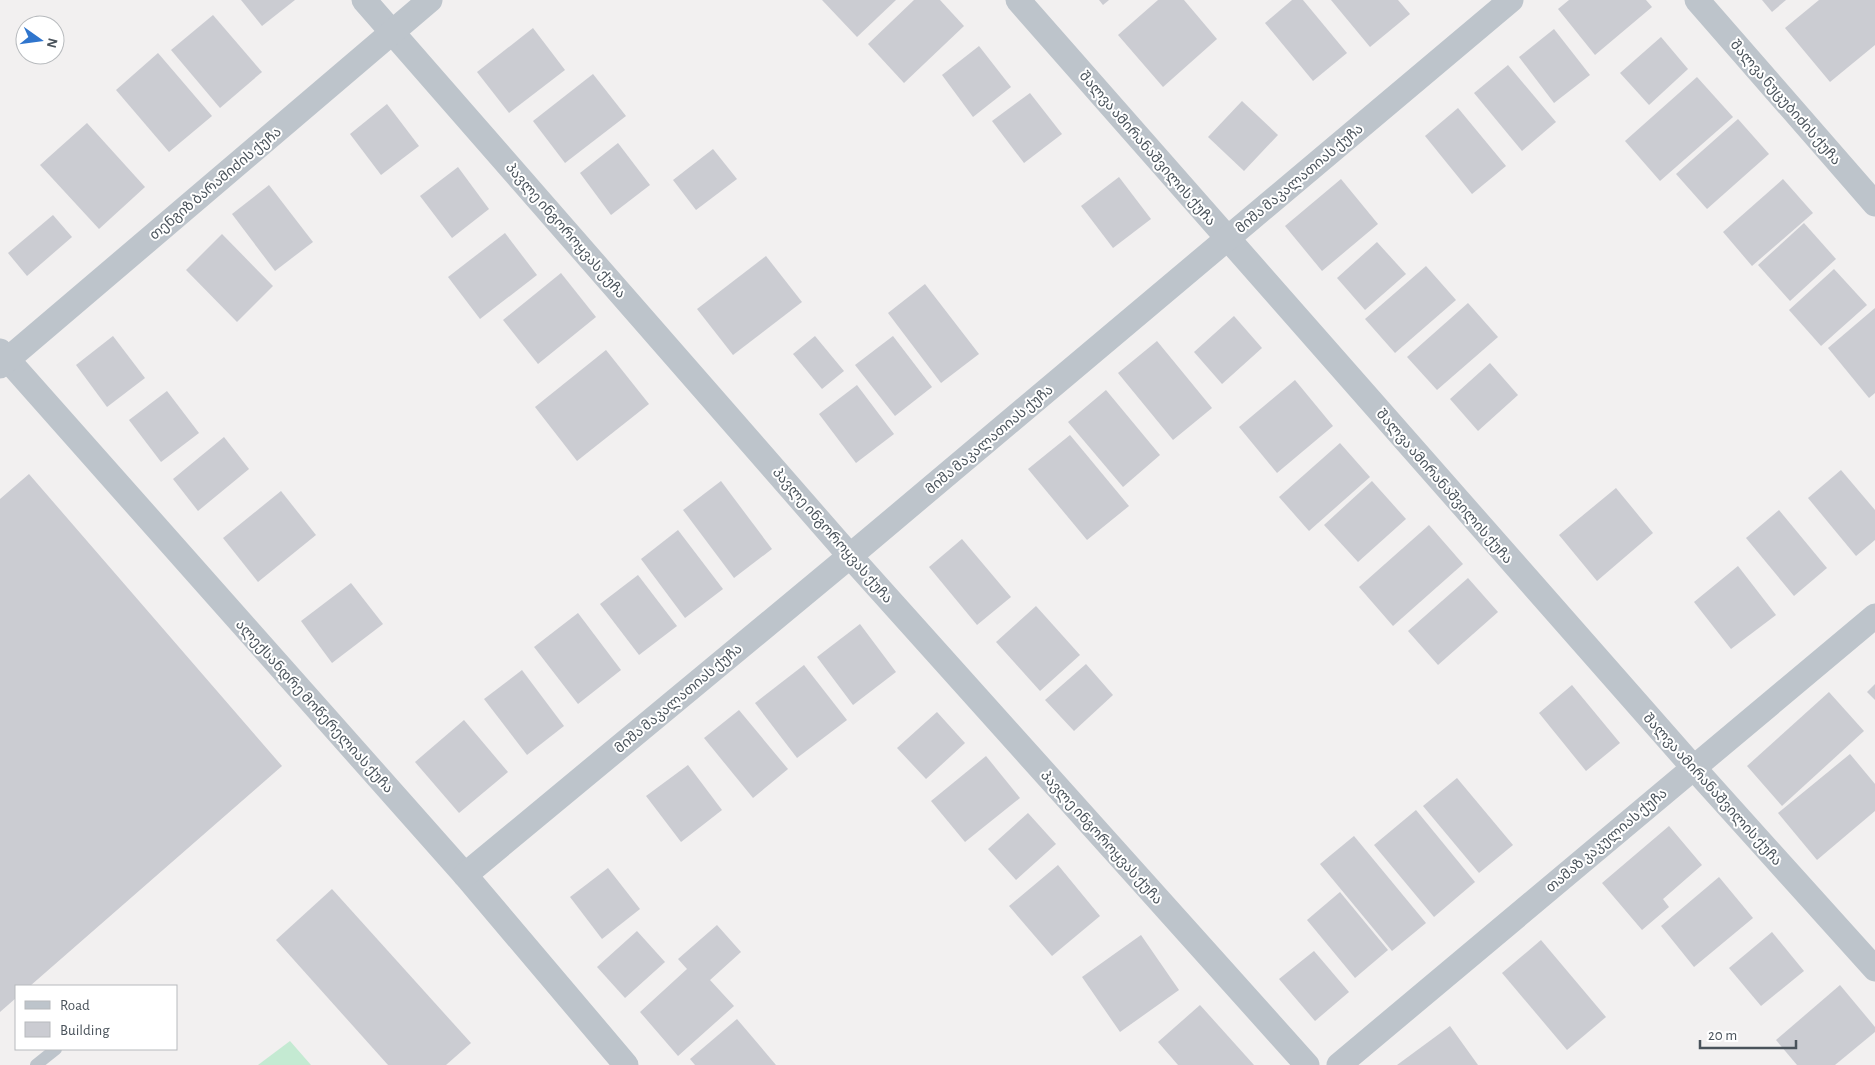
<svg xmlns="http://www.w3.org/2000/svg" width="1875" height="1065" viewBox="0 0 1875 1065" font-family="'Alegreya Sans','Noto Sans Georgian',sans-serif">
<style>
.green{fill:#c4ead2}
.building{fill:#cbccd2}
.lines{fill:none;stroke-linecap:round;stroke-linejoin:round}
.service{stroke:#bdc4cb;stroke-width:12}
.minor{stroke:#bdc4cb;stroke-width:25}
.labels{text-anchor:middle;stroke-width:4;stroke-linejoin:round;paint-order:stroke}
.street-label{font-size:14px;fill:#4a535b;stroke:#fff}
</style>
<rect width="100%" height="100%" fill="#f2f0f0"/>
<polygon class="green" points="290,1041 311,1065 258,1065"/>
<g class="building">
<polygon points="241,0 295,0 262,26"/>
<polygon points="822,0 896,0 857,37"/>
<polygon points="914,0 940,0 964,26 904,83 868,44"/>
<polygon points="1099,0 1109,0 1103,5"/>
<polygon points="1158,0 1184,0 1217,39 1163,87 1118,35"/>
<polygon points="1292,0 1303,0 1347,53 1313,81 1265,23"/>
<polygon points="1331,0 1398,0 1410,14 1370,47"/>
<polygon points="1569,0 1646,0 1652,7 1595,55 1558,9"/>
<polygon points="1762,0 1786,0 1772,12"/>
<polygon points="1819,0 1875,0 1875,45 1830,82 1785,28"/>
<polygon points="213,15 262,72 220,108 171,50"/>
<polygon points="533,28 565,70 509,113 477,72"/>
<polygon points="1554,29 1590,75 1554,103 1519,57"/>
<polygon points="1661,37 1688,69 1649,105 1620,73"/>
<polygon points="979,46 1011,87 973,117 942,75"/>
<polygon points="158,53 212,116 169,152 116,90"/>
<polygon points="1508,65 1556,122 1522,151 1474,93"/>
<polygon points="593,74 626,116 565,163 533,121"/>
<polygon points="1697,77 1733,117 1660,181 1625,141"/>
<polygon points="1030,93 1062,134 1024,163 992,121"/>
<polygon points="1242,101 1278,135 1244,171 1208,137"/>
<polygon points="387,104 419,146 381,175 350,134"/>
<polygon points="1458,108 1506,166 1472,194 1425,136"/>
<polygon points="1738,119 1769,154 1707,209 1676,174"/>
<polygon points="87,123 145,187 99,229 40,165"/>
<polygon points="618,143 650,185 611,215 580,173"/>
<polygon points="713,149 737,179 696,210 673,180"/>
<polygon points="458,167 489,209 452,238 420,196"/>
<polygon points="1119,177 1151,219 1113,248 1081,206"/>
<polygon points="1341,179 1378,224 1322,271 1285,226"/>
<polygon points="1783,179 1813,213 1752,266 1723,232"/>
<polygon points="269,185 313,242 275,271 232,214"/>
<polygon points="53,215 72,237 27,276 8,253"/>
<polygon points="1804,223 1836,259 1790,301 1758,265"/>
<polygon points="505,233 537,275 480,319 448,277"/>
<polygon points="222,234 273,286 237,322 186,270"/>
<polygon points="1377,242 1406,274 1365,310 1337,278"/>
<polygon points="766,256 802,302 733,355 697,309"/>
<polygon points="1426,266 1456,300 1395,353 1365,319"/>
<polygon points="1834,269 1867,305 1821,346 1789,310"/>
<polygon points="561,273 596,317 538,364 503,320"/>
<polygon points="925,284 979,354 941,383 888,313"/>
<polygon points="1468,303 1498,337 1437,390 1407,357"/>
<polygon points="1875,308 1875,393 1869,398 1828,348"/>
<polygon points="1234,316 1262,348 1222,384 1194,352"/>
<polygon points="113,336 145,378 107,407 76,365"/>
<polygon points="815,336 844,371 822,389 793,354"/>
<polygon points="893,336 932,387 895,416 855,365"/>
<polygon points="1157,341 1212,408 1173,440 1118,373"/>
<polygon points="606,350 649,404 577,461 535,407"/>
<polygon points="1490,363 1518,395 1478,431 1450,399"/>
<polygon points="1295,380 1333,426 1277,473 1239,427"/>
<polygon points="857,385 894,434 856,463 819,414"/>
<polygon points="1106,390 1160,455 1123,487 1068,422"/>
<polygon points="167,391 199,433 161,462 129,420"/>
<polygon points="1070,435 1129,506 1087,540 1028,469"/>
<polygon points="224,437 249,469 198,511 173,479"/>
<polygon points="1340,443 1370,477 1309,531 1279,497"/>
<polygon points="1841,470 1875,510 1875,540 1856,556 1808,498"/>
<polygon points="29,474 282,766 30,986 16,986 16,998 0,1012 0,499"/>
<polygon points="721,481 772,549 734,578 683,510"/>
<polygon points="1372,481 1406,519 1358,562 1324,525"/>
<polygon points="1616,488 1653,533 1597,581 1559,535"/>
<polygon points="281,491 316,535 258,582 223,538"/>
<polygon points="1779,510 1827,568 1794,596 1746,538"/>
<polygon points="1429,525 1463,564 1393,626 1359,587"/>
<polygon points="678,530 723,589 685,618 641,559"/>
<polygon points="962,539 1011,597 977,625 929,567"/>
<polygon points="1738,566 1776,615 1731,649 1694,602"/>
<polygon points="638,575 677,626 639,655 600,604"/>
<polygon points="1468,578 1498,612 1438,665 1408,631"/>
<polygon points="351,583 383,624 332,663 301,621"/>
<polygon points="1036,606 1080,655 1040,691 996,642"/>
<polygon points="578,613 621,670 578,704 534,647"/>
<polygon points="860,624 896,672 853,705 817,657"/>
<polygon points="1086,664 1113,695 1074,731 1045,700"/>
<polygon points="804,665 847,720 797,758 755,703"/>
<polygon points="522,670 564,726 527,755 484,699"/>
<polygon points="1875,684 1875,700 1867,692"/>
<polygon points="1572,685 1620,743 1586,771 1539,713"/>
<polygon points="1829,692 1864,731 1782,806 1747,766"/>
<polygon points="739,710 788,769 753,798 704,738"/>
<polygon points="937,712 965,743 926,779 897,748"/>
<polygon points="464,720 508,772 459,813 415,762"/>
<polygon points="1850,754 1875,784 1875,811 1817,860 1778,813"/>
<polygon points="986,756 1020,798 965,842 931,801"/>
<polygon points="688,765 722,810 681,842 646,796"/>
<polygon points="1457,778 1513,845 1479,873 1423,806"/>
<polygon points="1416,810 1475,882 1434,917 1374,845"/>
<polygon points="1028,813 1056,844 1016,880 988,849"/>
<polygon points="1669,826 1702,865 1663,899 1669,907 1642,930 1602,883"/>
<polygon points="1354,836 1426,923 1392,951 1320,864"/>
<polygon points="1058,865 1100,916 1052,956 1009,906"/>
<polygon points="608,868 640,909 602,939 570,897"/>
<polygon points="1719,877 1753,918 1694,967 1661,926"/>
<polygon points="332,889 471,1043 446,1065 388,1065 276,940"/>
<polygon points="1340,892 1388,950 1355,978 1307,920"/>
<polygon points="717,925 741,952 710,980 734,1006 678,1056 640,1012 687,969 678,959"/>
<polygon points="637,931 665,962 625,998 597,967"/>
<polygon points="1772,932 1804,971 1761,1006 1729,968"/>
<polygon points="1141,935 1179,990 1120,1032 1082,977"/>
<polygon points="1541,940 1606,1017 1567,1050 1502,973"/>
<polygon points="1314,951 1349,992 1315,1021 1279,979"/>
<polygon points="1840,985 1875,1027 1875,1032 1835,1065 1797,1065 1776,1040"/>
<polygon points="1200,1005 1254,1065 1178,1065 1158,1042"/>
<polygon points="737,1019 776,1065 695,1065 690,1059"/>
<polygon points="1450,1026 1478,1065 1397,1065"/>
</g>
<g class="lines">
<polyline class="service" points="36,1065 56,1049"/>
<g class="minor">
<polyline points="364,0 850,556 1307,1065"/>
<polyline points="1018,0 1693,767 1875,969"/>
<polyline points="1697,0 1875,204"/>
<polyline points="0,351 465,875 626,1065"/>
<polyline points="0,366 430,0"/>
<polyline points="465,875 850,556 1511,0"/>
<polyline points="1339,1065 1875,616"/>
</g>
</g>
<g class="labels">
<g class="street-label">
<text transform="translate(1786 102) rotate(49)" y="5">შალვა ნუცუბიძის ქუჩა</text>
<text transform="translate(1148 148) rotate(49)" y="5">შალვა ამირანაშვილის ქუჩა</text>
<text transform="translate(1299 178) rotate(-40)" y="5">მიშა მაკალათიას ქუჩა</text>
<text transform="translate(215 183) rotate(-40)" y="5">თენგიზ ბარამიძის ქუჩა</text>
<text transform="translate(566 230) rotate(49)" y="5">პავლე ინგოროყვას ქუჩა</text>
<text transform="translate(989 439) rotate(-40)" y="5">მიშა მაკალათიას ქუჩა</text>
<text transform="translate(1445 486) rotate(49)" y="5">შალვა ამირანაშვილის ქუჩა</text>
<text transform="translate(833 535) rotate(49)" y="5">პავლე ინგოროყვას ქუჩა</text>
<text transform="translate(678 698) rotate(-40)" y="5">მიშა მაკალათიას ქუჩა</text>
<text transform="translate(315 706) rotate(48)" y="5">ალექსანდრე მოწერელიას ქუჩა</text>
<text transform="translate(1713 789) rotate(48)" y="5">შალვა ამირანაშვილის ქუჩა</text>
<text transform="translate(1102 837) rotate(48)" y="5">პავლე ინგოროყვას ქუჩა</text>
<text transform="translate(1606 840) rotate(-40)" y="5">თამაზ კაკულიას ქუჩა</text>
</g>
</g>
<rect x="15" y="985" width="162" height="65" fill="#ffffff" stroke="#b7babd"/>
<rect x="25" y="1001" width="25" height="8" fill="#bdc4cb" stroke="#b7babd"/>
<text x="60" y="1010" font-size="15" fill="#4a535b">Road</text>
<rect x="25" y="1022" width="25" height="15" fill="#cbccd2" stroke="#b7babd"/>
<text x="60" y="1035" font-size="15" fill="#4a535b">Building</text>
<g transform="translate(40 40) rotate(104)"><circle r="24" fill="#ffffff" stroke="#b7babd"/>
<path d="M0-4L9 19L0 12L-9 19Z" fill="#2f75cd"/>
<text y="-8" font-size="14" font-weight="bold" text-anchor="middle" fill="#4a535b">N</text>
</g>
<path d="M1700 1040v8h96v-8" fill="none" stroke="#4a535b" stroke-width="2.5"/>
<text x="1708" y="1040" font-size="15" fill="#4a535b" stroke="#ffffff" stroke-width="4" paint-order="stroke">20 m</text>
</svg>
